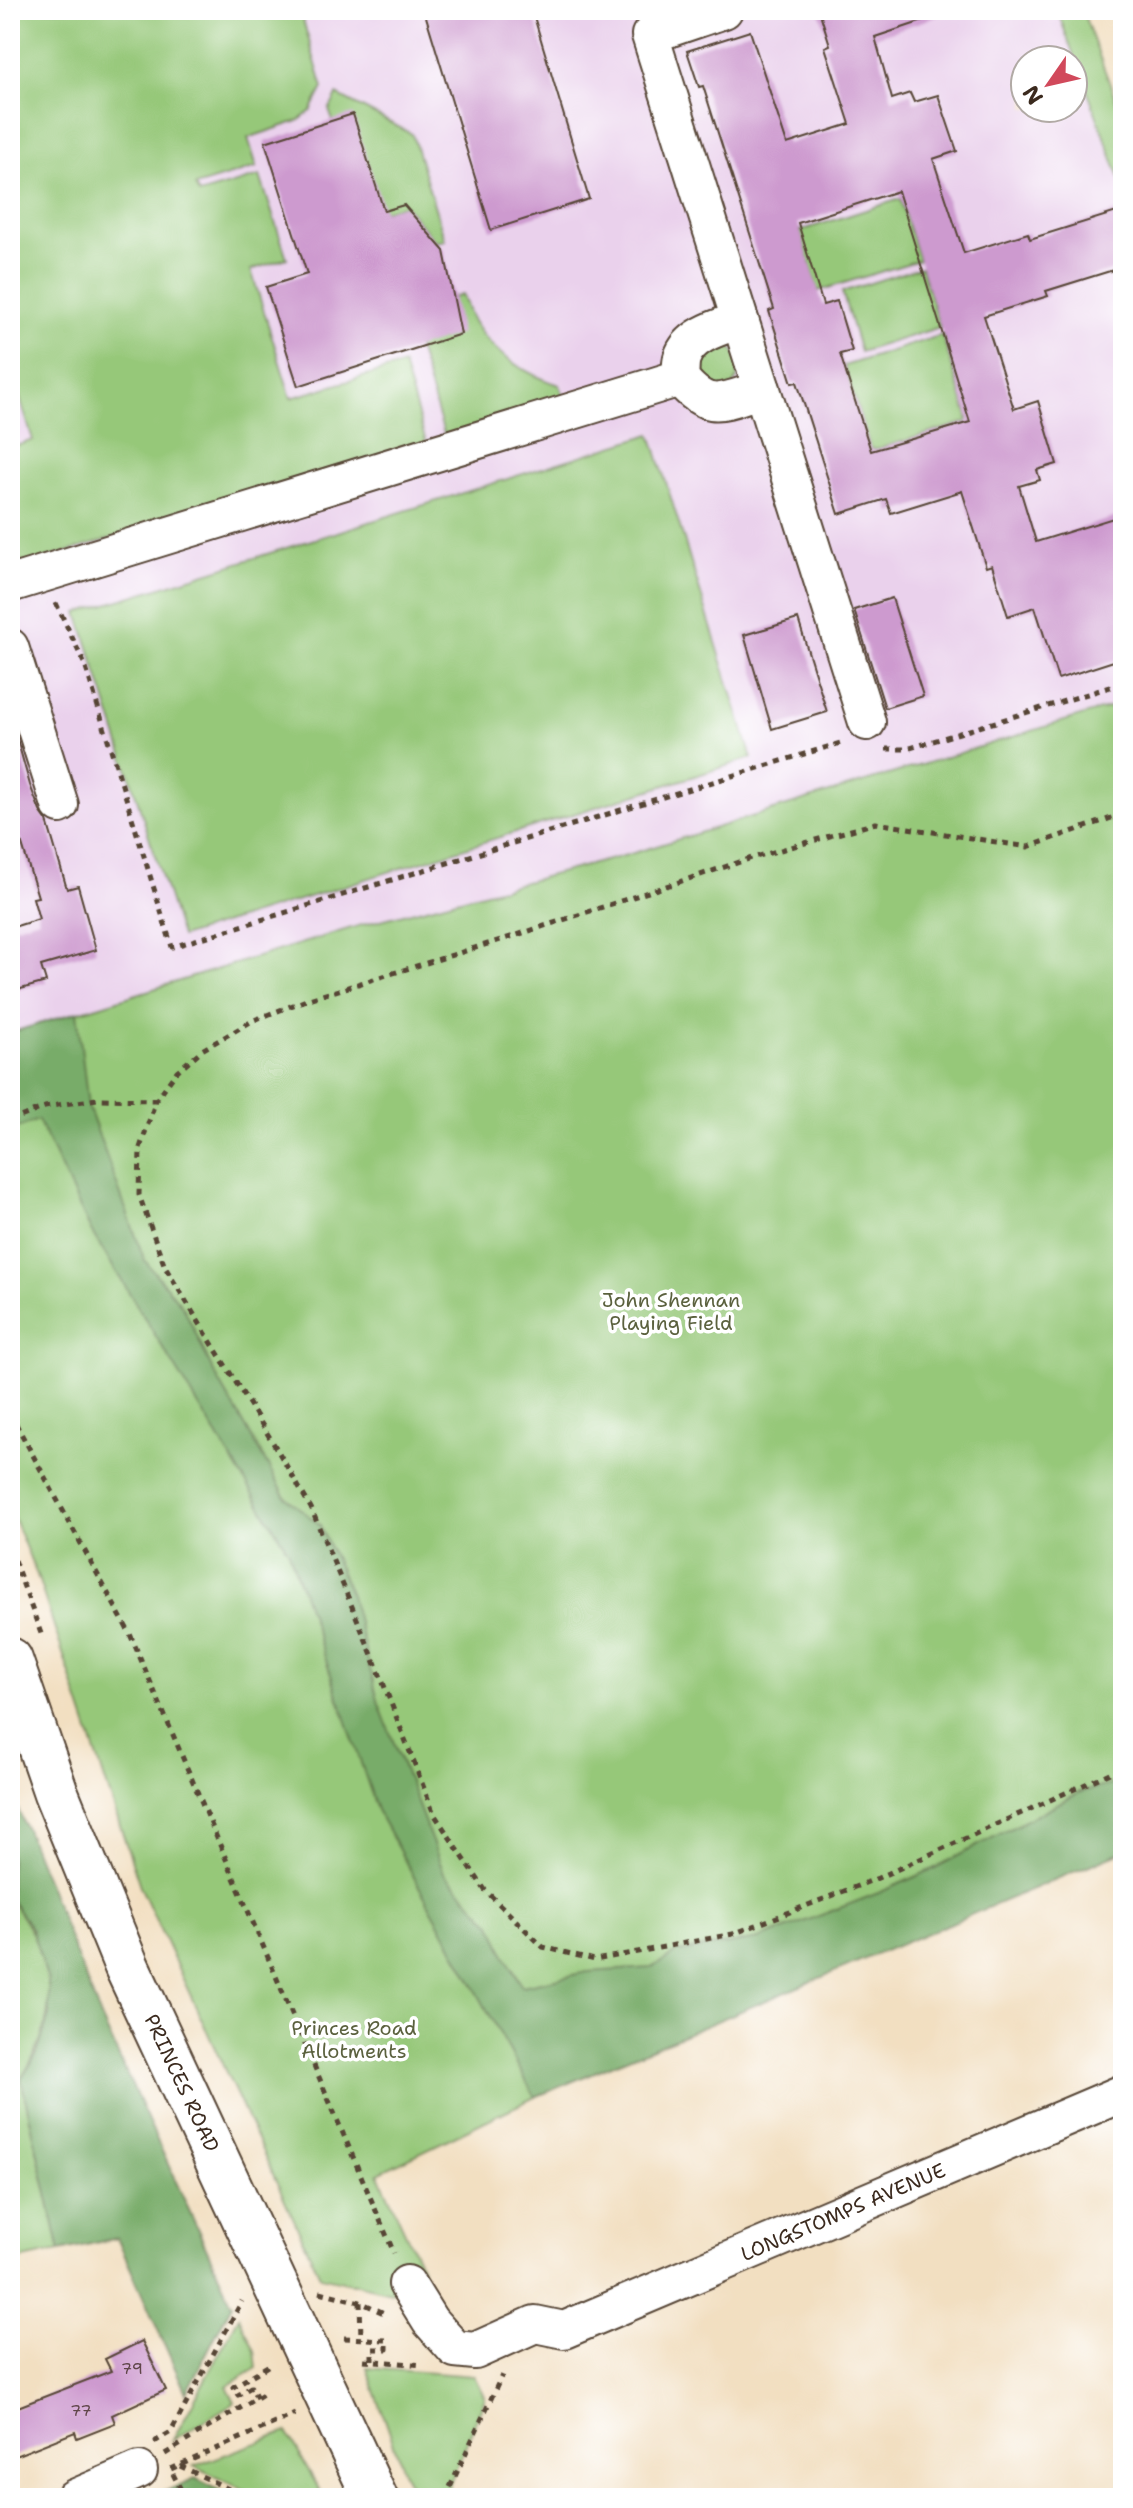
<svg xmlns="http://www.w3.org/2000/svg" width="1133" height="2508" viewBox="0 0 1133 2508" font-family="'Shantell Sans',sans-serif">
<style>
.built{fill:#ead1ec;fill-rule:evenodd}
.green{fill:#96c879;stroke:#68794c;stroke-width:2}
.forest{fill:#78ac69;stroke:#5a6b44;stroke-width:2}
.building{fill:#cd9acf;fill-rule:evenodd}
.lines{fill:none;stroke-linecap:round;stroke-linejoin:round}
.minor-casing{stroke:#564536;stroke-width:40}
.major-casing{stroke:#564536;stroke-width:48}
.path{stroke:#564536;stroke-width:5;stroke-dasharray:6 6;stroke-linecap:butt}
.minor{stroke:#fff;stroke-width:36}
.major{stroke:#fff;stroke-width:44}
.labels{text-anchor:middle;stroke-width:7;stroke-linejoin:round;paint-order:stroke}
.number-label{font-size:16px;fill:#60464a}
.park-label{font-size:20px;fill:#5b613e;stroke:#fff}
.street-label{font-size:20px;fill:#3b2a1e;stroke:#fff}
</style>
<rect width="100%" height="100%" fill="#fff"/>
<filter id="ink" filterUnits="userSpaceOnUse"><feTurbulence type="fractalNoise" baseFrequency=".0125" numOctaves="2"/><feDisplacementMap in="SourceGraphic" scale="16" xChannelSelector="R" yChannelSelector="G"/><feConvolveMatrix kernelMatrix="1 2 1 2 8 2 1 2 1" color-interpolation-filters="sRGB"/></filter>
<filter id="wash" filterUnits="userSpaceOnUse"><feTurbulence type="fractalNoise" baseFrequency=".006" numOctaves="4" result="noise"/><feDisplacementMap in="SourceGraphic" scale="32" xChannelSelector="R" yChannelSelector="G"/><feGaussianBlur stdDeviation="1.8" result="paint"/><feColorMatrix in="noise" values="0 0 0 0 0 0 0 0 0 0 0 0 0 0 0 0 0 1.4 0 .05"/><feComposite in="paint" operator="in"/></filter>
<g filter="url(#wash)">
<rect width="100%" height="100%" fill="#f2dfc1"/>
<path class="built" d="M 10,10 L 1082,10 L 1123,119 L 1123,703 L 627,855 L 358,926 L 10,1033 ZM 1025,60 L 1073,60 L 1073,108 L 1025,108 Z"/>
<g class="green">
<polygon points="10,10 300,10 323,88 311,111 298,121 248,138 257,167 195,186 199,194 260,176 287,258 251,270 291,398 403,365 426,442 28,564 10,556 10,448 33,440 10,367"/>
<polygon points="1057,10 1082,10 1123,119 1123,186"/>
<polygon points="337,95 412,134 445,240 436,242 404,205 384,211 333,121 329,110"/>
<polygon points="900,199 919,260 818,291 800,231"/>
<polygon points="921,267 940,327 860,352 842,292"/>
<path d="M 462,294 C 466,303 469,315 474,323 C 493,354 527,375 560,385 L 565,400 L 445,437 L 418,348 L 453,297 Z"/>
<polygon points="942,335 968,417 967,422 874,450 870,448 844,366"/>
<path d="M 724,342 C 739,351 743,370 734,385 L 709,392 L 691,358 Z"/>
<polygon points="651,434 752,758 181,937 78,613"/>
<polygon points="1123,703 1123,1851 535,2097 378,2173 424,2273 391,2292 320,2276 140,1886 37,1575 10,1510 10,1033 358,926 627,855"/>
<path d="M 10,1899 C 56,1961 63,2013 21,2079 L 60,2251 L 10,2262 Z"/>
<polygon points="239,2316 255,2351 257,2368 227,2386 235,2402 173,2440"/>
<polygon points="367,2368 474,2376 485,2398 444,2498 417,2498 405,2476"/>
<polygon points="287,2432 324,2498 261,2498 194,2466"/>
</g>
<g class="forest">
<polygon points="77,1012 88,1106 145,1261 184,1308 211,1367 286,1497 320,1525 351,1595 379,1704 444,1873 492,1924 505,1955 522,1986 587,1972 651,1968 678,1952 759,1939 881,1892 933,1869 1080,1792 1123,1782 1123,1851 535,2097 377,1810 289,1552 91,1231 38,1120 10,1131 10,1033"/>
<polygon points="18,1809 102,2020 232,2304 186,2393 117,2238 60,2251 21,2079 37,2054 49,2015 48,1981 31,1928 10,1899 10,1811"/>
<polygon points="195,2478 235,2498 167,2498 164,2492"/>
</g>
<g id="blocks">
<g class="building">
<polygon points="424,10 532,10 589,199 491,230"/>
<path d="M 819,10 L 941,10 L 941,15 L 875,37 L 892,99 L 910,93 L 914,102 L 938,95 L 957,151 L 933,159 L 964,253 L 1028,233 L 1030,239 L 1123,210 L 1123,267 L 1046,291 L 1048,296 L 984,316 L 1014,409 L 1038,401 L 1057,464 L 1037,470 L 1040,480 L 1019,486 L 1036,542 L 1123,515 L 1123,658 L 1058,679 L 1035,607 L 1008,616 L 992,565 L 986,567 L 962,491 L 891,513 L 886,499 L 839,514 L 797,382 L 792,383 L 769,311 L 774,309 L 703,86 L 699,87 L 687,51 L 750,31 L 787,144 L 850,124 L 825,47 L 830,45 ZM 898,191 L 970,422 L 871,451 L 840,354 L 852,351 L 837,301 L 823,305 L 798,223 Z"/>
<polygon points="353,114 384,211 404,205 444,251 461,334 298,386 266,287 307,274 265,142"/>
<polygon points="892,598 923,696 885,708 854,610"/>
<polygon points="798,619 827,712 772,729 744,635"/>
<polygon points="17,739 30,785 40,811 47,821 67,889 78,886 96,950 41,966 46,982 10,992 10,928 39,919 33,898 38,897 20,838 10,840 10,740"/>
<polygon points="142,2341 166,2390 112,2415 115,2423 77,2438 75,2432 10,2458 10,2410 111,2371 105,2359"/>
</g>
</g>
</g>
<g filter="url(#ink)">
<use href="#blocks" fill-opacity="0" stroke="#564536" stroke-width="2"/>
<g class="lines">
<defs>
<g id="minor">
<polyline points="724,10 650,35 867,722"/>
<path d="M 740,320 C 720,327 689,335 682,358 C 680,364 681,372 680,378 C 709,414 723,401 762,389"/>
<polyline points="10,584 680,378"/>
<polyline points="10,647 60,805"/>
<polyline points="407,2284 430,2321 455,2349 475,2351 535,2324 564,2330 1123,2093"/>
<polyline points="74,2498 139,2470"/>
</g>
<polyline id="major" points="10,1660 56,1793 127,1967 375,2498"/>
</defs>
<use href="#minor" class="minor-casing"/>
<use href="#major" class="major-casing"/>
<g class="path">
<polyline points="56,603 85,665 172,947 844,742"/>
<polyline points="886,749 907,749 1123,683"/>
<polyline points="1123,814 1028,847 876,823 752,858 514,936 309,999 254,1020 202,1050 177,1071 156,1100 140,1148 139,1195 165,1267 275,1446 311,1508 375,1662 434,1814 485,1890 543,1947 595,1960 733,1934 878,1878 1123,1767"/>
<polyline points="10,1121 45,1107 97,1099 156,1100"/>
<polyline points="10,1413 130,1634 394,2253"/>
<polyline points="10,1549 43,1639"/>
<polyline points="320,2292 360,2302 386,2314"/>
<polyline points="360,2302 361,2339"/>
<polyline points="344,2338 387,2340 387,2349 372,2349 372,2361"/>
<polyline points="364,2360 423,2365"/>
<polyline points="257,2398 251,2387 238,2395 233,2387 271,2364"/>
<polyline points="157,2443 156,2441 171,2432 242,2301"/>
<polyline points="165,2454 263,2394"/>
<polyline points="180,2466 248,2498"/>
<polyline points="171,2469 295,2414"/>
<polyline points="173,2474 185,2498"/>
<polyline points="445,2498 502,2375"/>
</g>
<use href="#minor" class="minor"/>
<use href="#major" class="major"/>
</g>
</g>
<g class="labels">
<g class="number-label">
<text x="132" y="2374">79</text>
<text x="81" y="2416">77</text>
</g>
<g class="park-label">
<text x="671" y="1307">John Shennan<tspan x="671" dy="23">Playing Field</tspan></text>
<text x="354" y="2035">Princes Road<tspan x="354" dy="23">Allotments</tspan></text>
</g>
<g class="street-label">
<text transform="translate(182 2083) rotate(65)" y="7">PRINCES ROAD</text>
<text transform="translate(843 2212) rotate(-23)" y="7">LONGSTOMPS AVENUE</text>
</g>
</g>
<rect width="1133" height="2508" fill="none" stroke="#fff" stroke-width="40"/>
<g transform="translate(1049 84) rotate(236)"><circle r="38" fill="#ffffff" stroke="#b1aaa5" stroke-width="2"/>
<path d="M0-6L14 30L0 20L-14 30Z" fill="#d1495b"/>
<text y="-12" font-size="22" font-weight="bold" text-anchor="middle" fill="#3b2a1e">N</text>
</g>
</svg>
